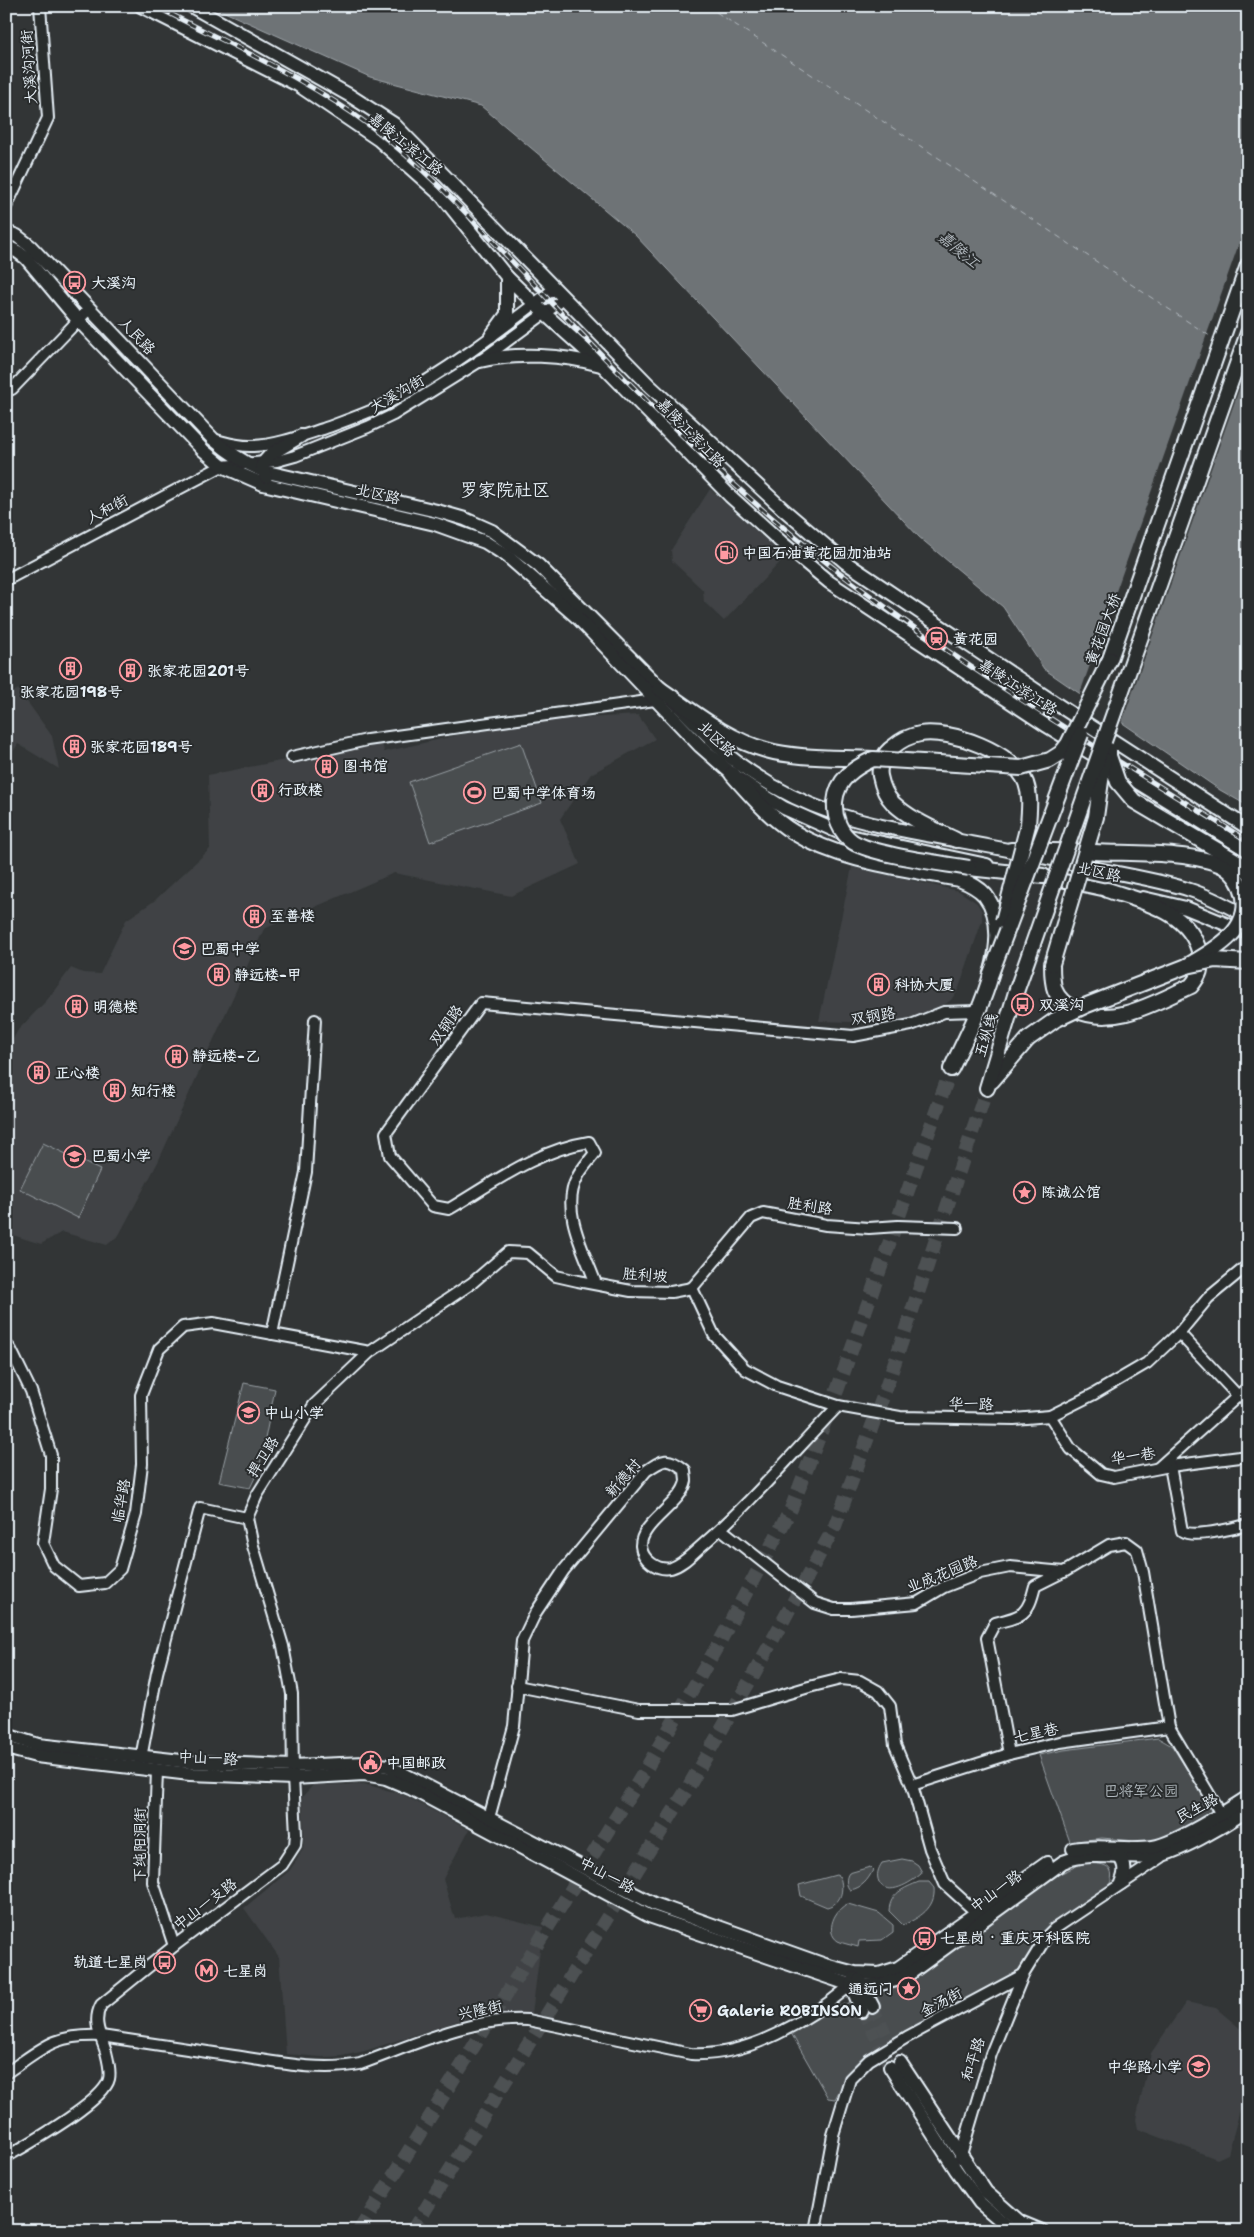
<svg xmlns="http://www.w3.org/2000/svg" width="1254" height="2237" viewBox="0 0 1254 2237" font-family="'Shantell Sans','LXGW WenKai TC',sans-serif">
<style>
.built{fill:#3f4244}
.green{fill:#494d4f;stroke:#989fa4}
.water{fill:#6e7376;stroke:#9fa5aa}
.pier{fill:#323536}
.lines{fill:none;stroke-linecap:round;stroke-linejoin:round}
.ferry{stroke:#b1b8be;stroke-width:1;stroke-dasharray:6 5;stroke-linecap:butt}
.major-tunnel{stroke:#4d5153;stroke-width:12;stroke-dasharray:12 6;stroke-linecap:butt}
.highway-tunnel{stroke:#4d5153;stroke-width:14;stroke-dasharray:14 7;stroke-linecap:butt}
.minor-casing{stroke:#e8f1f8;stroke-width:14}
.major-casing{stroke:#e8f1f8;stroke-width:16}
.highway-casing{stroke:#e8f1f8;stroke-width:18}
.minor{stroke:#2a2d2e;stroke-width:10}
.major{stroke:#2a2d2e;stroke-width:12}
.highway{stroke:#2a2d2e;stroke-width:14}
.rail-casing{stroke:#e8f1f8;stroke-width:5}
.rail{stroke:#2a2d2e;stroke-width:3;stroke-dasharray:9;stroke-linecap:butt}
.highway-bridge-casing{stroke:#e8f1f8;stroke-width:18;stroke-linecap:butt}
.highway-bridge{stroke:#2a2d2e;stroke-width:14}
.labels{text-anchor:middle;stroke-width:4;stroke-linejoin:round;paint-order:stroke}
.street-label{font-size:15px;fill:#e8f1f8;stroke:#2a2d2e}
.poi-label{font-size:15px;font-weight:bold;fill:#e8f1f8;stroke:#2a2d2e;text-anchor:start}
.park-label{font-size:15px;fill:#b0b8bd;stroke:#2a2d2e}
.water-label{font-size:16px;font-style:italic;fill:#b1b8be;stroke:#2a2d2e}
.quarter-label{font-size:18px;fill:#e8f1f8;stroke:#2a2d2e}
</style>
<rect width="100%" height="100%" fill="#323536"/>
<filter id="ink" filterUnits="userSpaceOnUse"><feTurbulence type="fractalNoise" baseFrequency=".02" numOctaves="2"/><feDisplacementMap in="SourceGraphic" scale="10" xChannelSelector="R" yChannelSelector="G"/><feConvolveMatrix kernelMatrix="1 2 1 2 8 2 1 2 1" color-interpolation-filters="sRGB"/></filter>
<g filter="url(#ink)">
<g class="built">
<polygon points="710,489 785,557 724,621 704,602 703,590 672,561 671,550"/>
<polygon points="18,689 52,736 59,769 18,744 6,763 6,697"/>
<polygon points="638,715 655,739 591,774 560,819 580,864 511,896 394,873 264,929 158,1162 119,1235 107,1245 62,1232 41,1244 6,1233 8,1147 6,1052 18,1030 47,1000 71,968 83,973 100,974 126,920 154,901 210,849 208,775 382,741 384,752 514,722"/>
<polygon points="852,867 959,891 977,903 982,911 982,921 959,988 951,1000 939,1009 911,1020 882,1023 819,1021"/>
<polygon points="364,1784 402,1794 469,1830 443,1879 455,1919 486,1913 543,1927 532,2014 510,2013 470,2017 365,2051 342,2056 321,2057 286,2054 279,1957 244,1908 289,1871 296,1861 303,1848 304,1835 302,1797 313,1785"/>
<polygon points="1186,2002 1216,2008 1248,2035 1248,2081 1228,2154 1217,2159 1138,2129 1136,2119 1151,2053"/>
</g>
<g class="green">
<polygon points="521,743 542,803 430,842 409,782"/>
<polygon points="43,1143 100,1170 78,1218 20,1189"/>
<polygon points="244,1383 275,1389 259,1469 250,1488 219,1482"/>
<polygon points="1158,1738 1172,1746 1211,1807 1210,1814 1165,1839 1146,1842 1102,1838 1070,1842 1039,1755 1064,1750"/>
<path d="M 902,1859 L 912,1861 L 918,1865 L 922,1872 L 921,1874 C 912,1882 887,1898 879,1882 C 876,1875 878,1869 882,1863 Z"/>
<path d="M 1081,1864 C 1098,1863 1119,1862 1109,1886 L 1052,1925 L 1024,1965 L 1013,1974 L 866,2056 C 851,2069 844,2082 835,2099 L 828,2098 L 791,2033 L 827,2012 L 884,1987 L 1053,1877 Z"/>
<path d="M 870,1867 L 873,1870 C 868,1880 862,1888 850,1890 C 846,1886 845,1878 849,1873 Z"/>
<path d="M 836,1875 L 840,1877 C 844,1890 842,1903 827,1907 L 801,1896 L 799,1885 Z"/>
<path d="M 919,1882 L 929,1882 L 934,1888 C 936,1908 919,1918 903,1925 L 889,1911 C 890,1893 904,1888 919,1882 Z"/>
<path d="M 848,1904 L 879,1913 L 893,1925 L 893,1932 L 882,1940 L 859,1941 L 858,1947 C 852,1945 844,1944 838,1941 C 824,1932 835,1908 848,1904 Z"/>
</g>
<polygon class="water" points="211,6 1248,6 1248,806 1220,790 1044,669 1003,607 919,537 635,235 481,106 370,77"/>
<polygon class="pier" points="1248,218 1248,364 1121,725 1079,696"/>
<g class="lines">
<g class="ferry">
<polyline points="707,6 1216,340"/>
<polyline points="1225,347 1235,353"/>
</g>
<g class="major-tunnel">
<polyline points="873,2007 900,2062"/>
<polyline points="862,2011 890,2067"/>
</g>
<g class="highway-tunnel">
<polyline points="359,2231 643,1774 718,1645 791,1509 838,1388 951,1069"/>
<polyline points="412,2231 686,1791 756,1670 835,1526 884,1394 987,1088"/>
</g>
<defs>
<g id="minor">
<polyline points="6,207 48,118 40,6"/>
<polyline points="6,390 12,389 89,309"/>
<path d="M 216,440 C 228,443 240,447 253,446 C 276,445 301,436 323,429 C 344,421 366,414 386,404 C 447,372 502,329 555,288"/>
<polyline points="6,580 222,466 277,461 295,456 368,427 393,415 480,361 564,299"/>
<polyline points="292,757 367,740 655,700"/>
<path d="M 596,1284 C 585,1253 560,1210 577,1178 C 581,1169 589,1161 595,1153 L 589,1142 C 537,1150 493,1183 449,1209 L 433,1206 L 390,1156 L 386,1133 L 481,1003 L 853,1036 L 911,1025 L 944,1012 L 977,1011"/>
<polyline points="692,1288 714,1335 745,1369 777,1386 838,1406 900,1417 1014,1419 1050,1416 1094,1394 1147,1363 1179,1333 1208,1298 1248,1265"/>
<polyline points="692,1288 751,1218 763,1213 826,1225 869,1228 898,1226 957,1228"/>
<polyline points="1179,1333 1238,1396"/>
<polyline points="272,1334 306,1172 315,1020"/>
<polyline points="6,1344 11,1350 31,1391 51,1455 51,1489 43,1543 54,1566 79,1586 105,1583 120,1569 136,1514 142,1464 141,1395 159,1349 183,1327 213,1323 370,1352"/>
<polyline points="1050,1416 1071,1449 1101,1474 1114,1477 1170,1466 1248,1456"/>
<path d="M 1170,1466 L 1182,1531 C 1194,1539 1232,1528 1248,1525"/>
<polyline points="1158,1468 1248,1387"/>
<polyline points="721,1529 815,1603 834,1609 851,1609 917,1603 944,1587 980,1573 1010,1567 1064,1572 1109,1545 1126,1542 1137,1550 1143,1572 1169,1727 1224,1819"/>
<polyline points="517,1686 639,1710 732,1710 809,1687 841,1679 860,1681 878,1691 890,1706 895,1745 912,1785 930,1849 945,1884 977,1913"/>
<path d="M 1009,1754 L 987,1638 L 995,1623 C 1023,1616 1028,1615 1035,1586 L 1063,1572"/>
<polyline points="141,1758 157,1673 200,1508 247,1518"/>
<polyline points="157,1771 153,1882 174,1946"/>
<polyline points="912,1785 1009,1754 1060,1742 1169,1727"/>
<path d="M 489,1818 L 514,1726 L 522,1641 L 536,1612 L 564,1570 L 646,1471 C 663,1459 668,1456 685,1470 C 685,1473 686,1478 686,1481 C 682,1504 640,1523 641,1546 C 642,1560 658,1571 671,1568 C 682,1565 691,1555 699,1548 C 749,1505 792,1454 838,1406"/>
<path d="M 6,2073 C 43,2048 53,2034 101,2036 C 145,2043 190,2049 234,2056 C 275,2062 319,2072 360,2064 C 413,2045 471,2017 528,2020 L 691,2054 C 749,2057 808,2021 851,1985"/>
<path d="M 6,2157 C 28,2144 104,2102 109,2079 C 111,2071 108,2060 106,2052 C 101,2036 92,2022 101,2005 L 174,1946 L 282,1865 L 295,1845 L 296,1834 L 293,1778 L 292,1694 L 283,1646 L 253,1546 L 247,1518 L 257,1495 L 314,1405 L 370,1352 L 472,1283 L 508,1252 L 528,1253 L 556,1276 L 578,1281 L 631,1291 L 671,1292 L 692,1288"/>
<polyline points="960,2158 991,2054 1023,1975"/>
<polyline points="700,2229 702,2231"/>
<polyline points="815,2231 833,2135 850,2079 869,2060 907,2037 1023,1975 1047,1936 1054,1929 1162,1857"/>
</g>
<g id="major">
<polyline points="141,6 298,85 379,140 442,196 507,277 545,314 603,366 730,496 781,542 829,582 1047,726 1248,851"/>
<polyline points="191,6 349,95 394,124 649,385 783,509 845,562 1061,707 1248,828"/>
<path d="M 6,232 L 17,236 L 30,246 L 213,439 C 229,453 244,463 263,471 L 437,511 L 465,519 L 492,531 L 538,565 L 725,753 C 802,815 866,824 960,841 C 1005,849 1049,858 1093,868 C 1125,875 1159,880 1190,890 C 1210,896 1229,907 1248,917"/>
<polyline points="6,246 18,252 26,258 77,319 203,450 222,466 263,484 435,524 485,542 507,556 579,619 700,746 732,774 757,791 784,808 845,835 987,865"/>
<polyline points="491,336 507,314 507,277"/>
<path d="M 480,361 C 518,352 563,355 601,365"/>
<polyline points="266,477 262,466 263,463 271,454 301,436"/>
<polyline points="1046,877 1116,892"/>
<polyline points="1143,898 1186,908 1248,933"/>
<polyline points="6,1735 38,1745 190,1762 292,1766 366,1763 388,1766 654,1904 825,1965 855,1973 879,1974 898,1968 1047,1863"/>
<path d="M 6,1748 L 36,1756 L 190,1774 L 293,1778 L 364,1774 L 386,1778 L 410,1788 L 649,1916 L 851,1985 C 871,1987 887,1984 905,1977 L 1063,1862 C 1092,1850 1121,1860 1151,1857 C 1174,1856 1227,1824 1248,1810"/>
<path d="M 1073,1849 C 1100,1844 1127,1851 1153,1847 C 1176,1843 1227,1811 1248,1797"/>
<path d="M 1115,1852 C 1125,1861 1127,1871 1121,1883"/>
<polyline points="854,1978 851,1985 862,2011"/>
<polyline points="859,1980 873,2007"/>
<polyline points="900,2062 986,2192 1020,2222 1042,2231"/>
<polyline points="890,2067 956,2170 980,2203 1013,2231"/>
</g>
<g id="highway">
<polyline points="1110,659 1248,265"/>
<path d="M 660,689 C 694,712 726,739 766,750 C 797,759 841,757 873,759"/>
<polyline points="1109,727 1248,333"/>
<path d="M 732,774 C 751,795 769,817 793,832 C 842,862 904,868 959,879 C 969,883 978,887 985,895 C 1020,940 971,1026 951,1069"/>
<path d="M 956,840 C 934,829 911,820 893,803 C 886,796 882,786 880,776 C 878,765 884,753 893,747 C 901,740 909,736 920,734 C 951,729 1014,752 1026,783 C 1031,797 1029,810 1028,825"/>
<polyline points="1011,850 1094,852"/>
<polyline points="969,868 1043,876"/>
<path d="M 1052,964 C 1052,986 1053,998 1074,1009 C 1113,1029 1155,1002 1191,986 C 1200,975 1202,969 1200,955 C 1191,911 1143,902 1107,890"/>
<polyline points="992,1081 1028,1039"/>
<polyline points="987,1088 1016,992"/>
</g>
</defs>
<use href="#minor" class="minor-casing"/>
<use href="#major" class="major-casing"/>
<use href="#highway" class="highway-casing"/>
<use href="#minor" class="minor"/>
<use href="#major" class="major"/>
<use href="#highway" class="highway"/>
<defs>
<path id="rail" d="M 155,6 C 228,44 307,78 373,128 C 430,172 478,226 528,278 C 606,360 685,443 771,517 C 917,642 1085,740 1248,841"/>
</defs>
<use href="#rail" class="rail-casing"/>
<use href="#rail" class="rail"/>
<defs>
<g id="highway-bridge">
<polyline points="1109,750 1109,756 1118,782 1134,801 1241,864 1248,871"/>
<path d="M 1094,852 C 1130,854 1191,851 1223,866 C 1234,872 1242,885 1244,897 C 1250,932 1212,951 1187,966"/>
<path d="M 969,868 C 941,863 874,855 853,842 C 840,833 834,817 835,802 C 837,779 854,768 873,759 L 1021,768 L 1050,760 L 1061,753 L 1068,744 L 1110,659"/>
<polyline points="1003,921 1028,825"/>
<polyline points="1052,964 1096,817 1104,759"/>
<polyline points="990,976 1081,734"/>
<polyline points="1016,992 1109,727"/>
<polyline points="1028,1039 1055,1020 1087,1005 1187,966 1215,960 1248,962"/>
</g>
</defs>
<use href="#highway-bridge" class="highway-bridge-casing"/>
<use href="#highway-bridge" class="highway-bridge"/>
</g>
</g>
<defs>
<symbol id="bus-ring" viewBox="-11 -11 22 22"><circle r="9.5" fill="#2a2d2e" stroke="#ff9aa2" stroke-width="1.5"/><path d="M-5-6H5V4H4V6H2V4H-2V6H-4V4H-5ZM-3.5-4V0h7V-4ZM-3.5 1.2v1.5H-2V1.2ZM2 1.2v1.5H3.5V1.2Z" fill="#ff9aa2"/></symbol>
<symbol id="fuel-ring" viewBox="-11 -11 22 22"><circle r="9.5" fill="#2a2d2e" stroke="#ff9aa2" stroke-width="1.5"/><path d="M-5.5-6h7V0h2V4h1.3V-2.5L3-4.5l.8-.8L6-3V5H2.5V1h-1V6h-7ZM-4.2-4.7v3.2H.2V-4.7Z" fill="#ff9aa2"/></symbol>
<symbol id="station-ring" viewBox="-11 -11 22 22"><circle r="9.5" fill="#2a2d2e" stroke="#ff9aa2" stroke-width="1.5"/><path d="M-3-6H3Q5-6 5-4V2Q5 4 3 4L4.5 6H3L1.5 4h-3L-3 6H-4.5L-3 4Q-5 4-5 2V-4Q-5-6-3-6ZM-3.5-4v3h7v-3ZM-3.5 1v1.5H-2V1ZM2 1v1.5H3.5V1Z" fill="#ff9aa2"/></symbol>
<symbol id="building-ring" viewBox="-11 -11 22 22"><circle r="9.5" fill="#2a2d2e" stroke="#ff9aa2" stroke-width="1.5"/><path d="M-4-6H4V6H1V3H-1V6H-4ZM-2.5-4.3h1.7v1.8h-1.7ZM.8-4.3h1.7v1.8H.8ZM-2.5-1h1.7V.8h-1.7ZM.8-1h1.7V.8H.8Z" fill="#ff9aa2"/></symbol>
<symbol id="stadium-ring" viewBox="-11 -11 22 22"><circle r="9.5" fill="#2a2d2e" stroke="#ff9aa2" stroke-width="1.5"/><path d="M0-5a6.5 5 0 1 0 0 10a6.5 5 0 1 0 0-10ZM-3.5-1.8h7v3.6h-7Z" fill="#ff9aa2"/></symbol>
<symbol id="school-ring" viewBox="-11 -11 22 22"><circle r="9.5" fill="#2a2d2e" stroke="#ff9aa2" stroke-width="1.5"/><path d="M0-5L7-2L0 1L-7-2ZM-4 1L0 2.5L4 1V4Q0 6-4 4Z" fill="#ff9aa2"/></symbol>
<symbol id="sight-ring" viewBox="-11 -11 22 22"><circle r="9.5" fill="#2a2d2e" stroke="#ff9aa2" stroke-width="1.5"/><path d="M0-6L1.8-2.2L6-1.7L2.9 1.2L3.7 5.4L0 3.3L-3.7 5.4L-2.9 1.2L-6-1.7L-1.8-2.2Z" fill="#ff9aa2"/></symbol>
<symbol id="civic-ring" viewBox="-11 -11 22 22"><circle r="9.5" fill="#2a2d2e" stroke="#ff9aa2" stroke-width="1.5"/><path d="M-.6-6.5H3V-4.5H.6V-3L4-1V1h2V6H-6V1h2V-1L-.6-3ZM-1.2 2.5V6h2.4V2.5Z" fill="#ff9aa2"/></symbol>
<symbol id="metro-ring" viewBox="-11 -11 22 22"><circle r="9.5" fill="#2a2d2e" stroke="#ff9aa2" stroke-width="1.5"/><path d="M-5.5 5V-5H-3L0 0L3-5H5.5V5H3V-.5L0 4L-3-.5V5Z" fill="#ff9aa2"/></symbol>
<symbol id="supermarket-ring" viewBox="-11 -11 22 22"><circle r="9.5" fill="#2a2d2e" stroke="#ff9aa2" stroke-width="1.5"/><path d="M-6-5.5h2.5l.6 2H6L4.5 2H-2.5L-4.4-4H-6ZM-1.5 3.2a1.3 1.3 0 1 0 .1 0ZM3 3.2a1.3 1.3 0 1 0 .1 0Z" fill="#ff9aa2"/></symbol>
</defs>
<g fill-rule="evenodd">
<use href="#bus-ring" x="62" y="270" width="25" height="25"/>
<use href="#fuel-ring" x="714" y="540" width="25" height="25"/>
<use href="#station-ring" x="924" y="626" width="25" height="25"/>
<use href="#building-ring" x="58" y="656" width="25" height="25"/>
<use href="#building-ring" x="118" y="658" width="25" height="25"/>
<use href="#building-ring" x="62" y="734" width="25" height="25"/>
<use href="#building-ring" x="314" y="754" width="25" height="25"/>
<use href="#building-ring" x="250" y="778" width="25" height="25"/>
<use href="#stadium-ring" x="462" y="780" width="25" height="25"/>
<use href="#building-ring" x="242" y="904" width="25" height="25"/>
<use href="#school-ring" x="172" y="936" width="25" height="25"/>
<use href="#building-ring" x="206" y="962" width="25" height="25"/>
<use href="#building-ring" x="866" y="972" width="25" height="25"/>
<use href="#bus-ring" x="1010" y="992" width="25" height="25"/>
<use href="#building-ring" x="64" y="994" width="25" height="25"/>
<use href="#building-ring" x="164" y="1044" width="25" height="25"/>
<use href="#building-ring" x="26" y="1060" width="25" height="25"/>
<use href="#building-ring" x="102" y="1078" width="25" height="25"/>
<use href="#school-ring" x="62" y="1144" width="25" height="25"/>
<use href="#sight-ring" x="1012" y="1180" width="25" height="25"/>
<use href="#school-ring" x="236" y="1400" width="25" height="25"/>
<use href="#civic-ring" x="358" y="1750" width="25" height="25"/>
<use href="#bus-ring" x="912" y="1926" width="25" height="25"/>
<use href="#bus-ring" x="152" y="1950" width="25" height="25"/>
<use href="#metro-ring" x="194" y="1958" width="25" height="25"/>
<use href="#sight-ring" x="896" y="1976" width="25" height="25"/>
<use href="#supermarket-ring" x="688" y="1998" width="25" height="25"/>
<use href="#school-ring" x="1186" y="2054" width="25" height="25"/>
</g>
<g class="labels">
<g class="street-label">
<text transform="translate(29 67) rotate(-94)" y="5">大溪沟河街</text>
<text transform="translate(406 144) rotate(39)" y="5">嘉陵江滨江路</text>
<text transform="translate(137 336) rotate(46)" y="5">人民路</text>
<text transform="translate(397 394) rotate(-30)" y="5">大溪沟街</text>
<text transform="translate(691 433) rotate(46)" y="5">嘉陵江滨江路</text>
<text transform="translate(378 494) rotate(13)" y="5">北区路</text>
<text transform="translate(107 509) rotate(-28)" y="5">人和街</text>
<text transform="translate(1103 629) rotate(-70)" y="5">黄花园大桥</text>
<text transform="translate(1018 687) rotate(33)" y="5">嘉陵江滨江路</text>
<text transform="translate(717 739) rotate(43)" y="5">北区路</text>
<text transform="translate(1099 872) rotate(12)" y="5">北区路</text>
<text transform="translate(873 1016) rotate(-9)" y="5">双钢路</text>
<text transform="translate(446 1025) rotate(-54)" y="5">双钢路</text>
<text transform="translate(986 1035) rotate(-73)" y="5">五纵线</text>
<text transform="translate(810 1206) rotate(9)" y="5">胜利路</text>
<text transform="translate(645 1275) rotate(4)" y="5">胜利坡</text>
<text transform="translate(971 1404) rotate(1)" y="5">华一路</text>
<text transform="translate(1133 1456) rotate(-8)" y="5">华一巷</text>
<text transform="translate(263 1457) rotate(-58)" y="5">捍卫路</text>
<text transform="translate(623 1478) rotate(-49)" y="5">新德村</text>
<text transform="translate(121 1501) rotate(-80)" y="5">临华路</text>
<text transform="translate(942 1574) rotate(-22)" y="5">业成花园路</text>
<text transform="translate(1036 1733) rotate(-12)" y="5">七星巷</text>
<text transform="translate(208 1758) rotate(3)" y="5">中山一路</text>
<text transform="translate(1197 1808) rotate(-28)" y="5">民生路</text>
<text transform="translate(140 1845) rotate(-90)" y="5">下纯阳洞街</text>
<text transform="translate(607 1875) rotate(28)" y="5">中山一路</text>
<text transform="translate(996 1891) rotate(-36)" y="5">中山一路</text>
<text transform="translate(205 1904) rotate(-37)" y="5">中山一支路</text>
<text transform="translate(941 2002) rotate(-28)" y="5">金汤街</text>
<text transform="translate(480 2010) rotate(-12)" y="5">兴隆街</text>
<text transform="translate(973 2059) rotate(-72)" y="5">和平路</text>
</g>
<g class="poi-label">
<text x="91" y="288">大溪沟</text>
<text x="742" y="558">中国石油黄花园加油站</text>
<text x="953" y="644">黄花园</text>
<text x="147" y="676">张家花园201号</text>
<text x="71" y="697" text-anchor="middle">张家花园198号</text>
<text x="90" y="752">张家花园189号</text>
<text x="343" y="771">图书馆</text>
<text x="278" y="795">行政楼</text>
<text x="491" y="798">巴蜀中学体育场</text>
<text x="270" y="921">至善楼</text>
<text x="200" y="954">巴蜀中学</text>
<text x="234" y="980">静远楼-甲</text>
<text x="894" y="990">科协大厦</text>
<text x="1039" y="1010">双溪沟</text>
<text x="93" y="1012">明德楼</text>
<text x="192" y="1061">静远楼-乙</text>
<text x="55" y="1078">正心楼</text>
<text x="131" y="1096">知行楼</text>
<text x="91" y="1161">巴蜀小学</text>
<text x="1041" y="1197">陈诚公馆</text>
<text x="264" y="1418">中山小学</text>
<text x="386" y="1768">中国邮政</text>
<text x="940" y="1943">七星岗‧重庆牙科医院</text>
<text x="148" y="1967" text-anchor="end">轨道七星岗</text>
<text x="223" y="1976">七星岗</text>
<text x="893" y="1994" text-anchor="end">通远门</text>
<text x="717" y="2016">Galerie ROBINSON</text>
<text x="1182" y="2072" text-anchor="end">中华路小学</text>
</g>
<g class="park-label">
<text x="1141" y="1796">巴将军公园</text>
</g>
<g class="water-label">
<text transform="translate(959 249) rotate(40)" y="6">嘉陵江</text>
</g>
<g class="quarter-label">
<text x="505" y="496">罗家院社区</text>
</g>
</g>
<rect width="1254" height="2237" fill="none" stroke="#2a2d2e" stroke-width="25"/>
<rect x="12" y="12" width="1229" height="2212" fill="none" stroke="#e8f1f8" stroke-width="2" filter="url(#ink)"/>
</svg>
